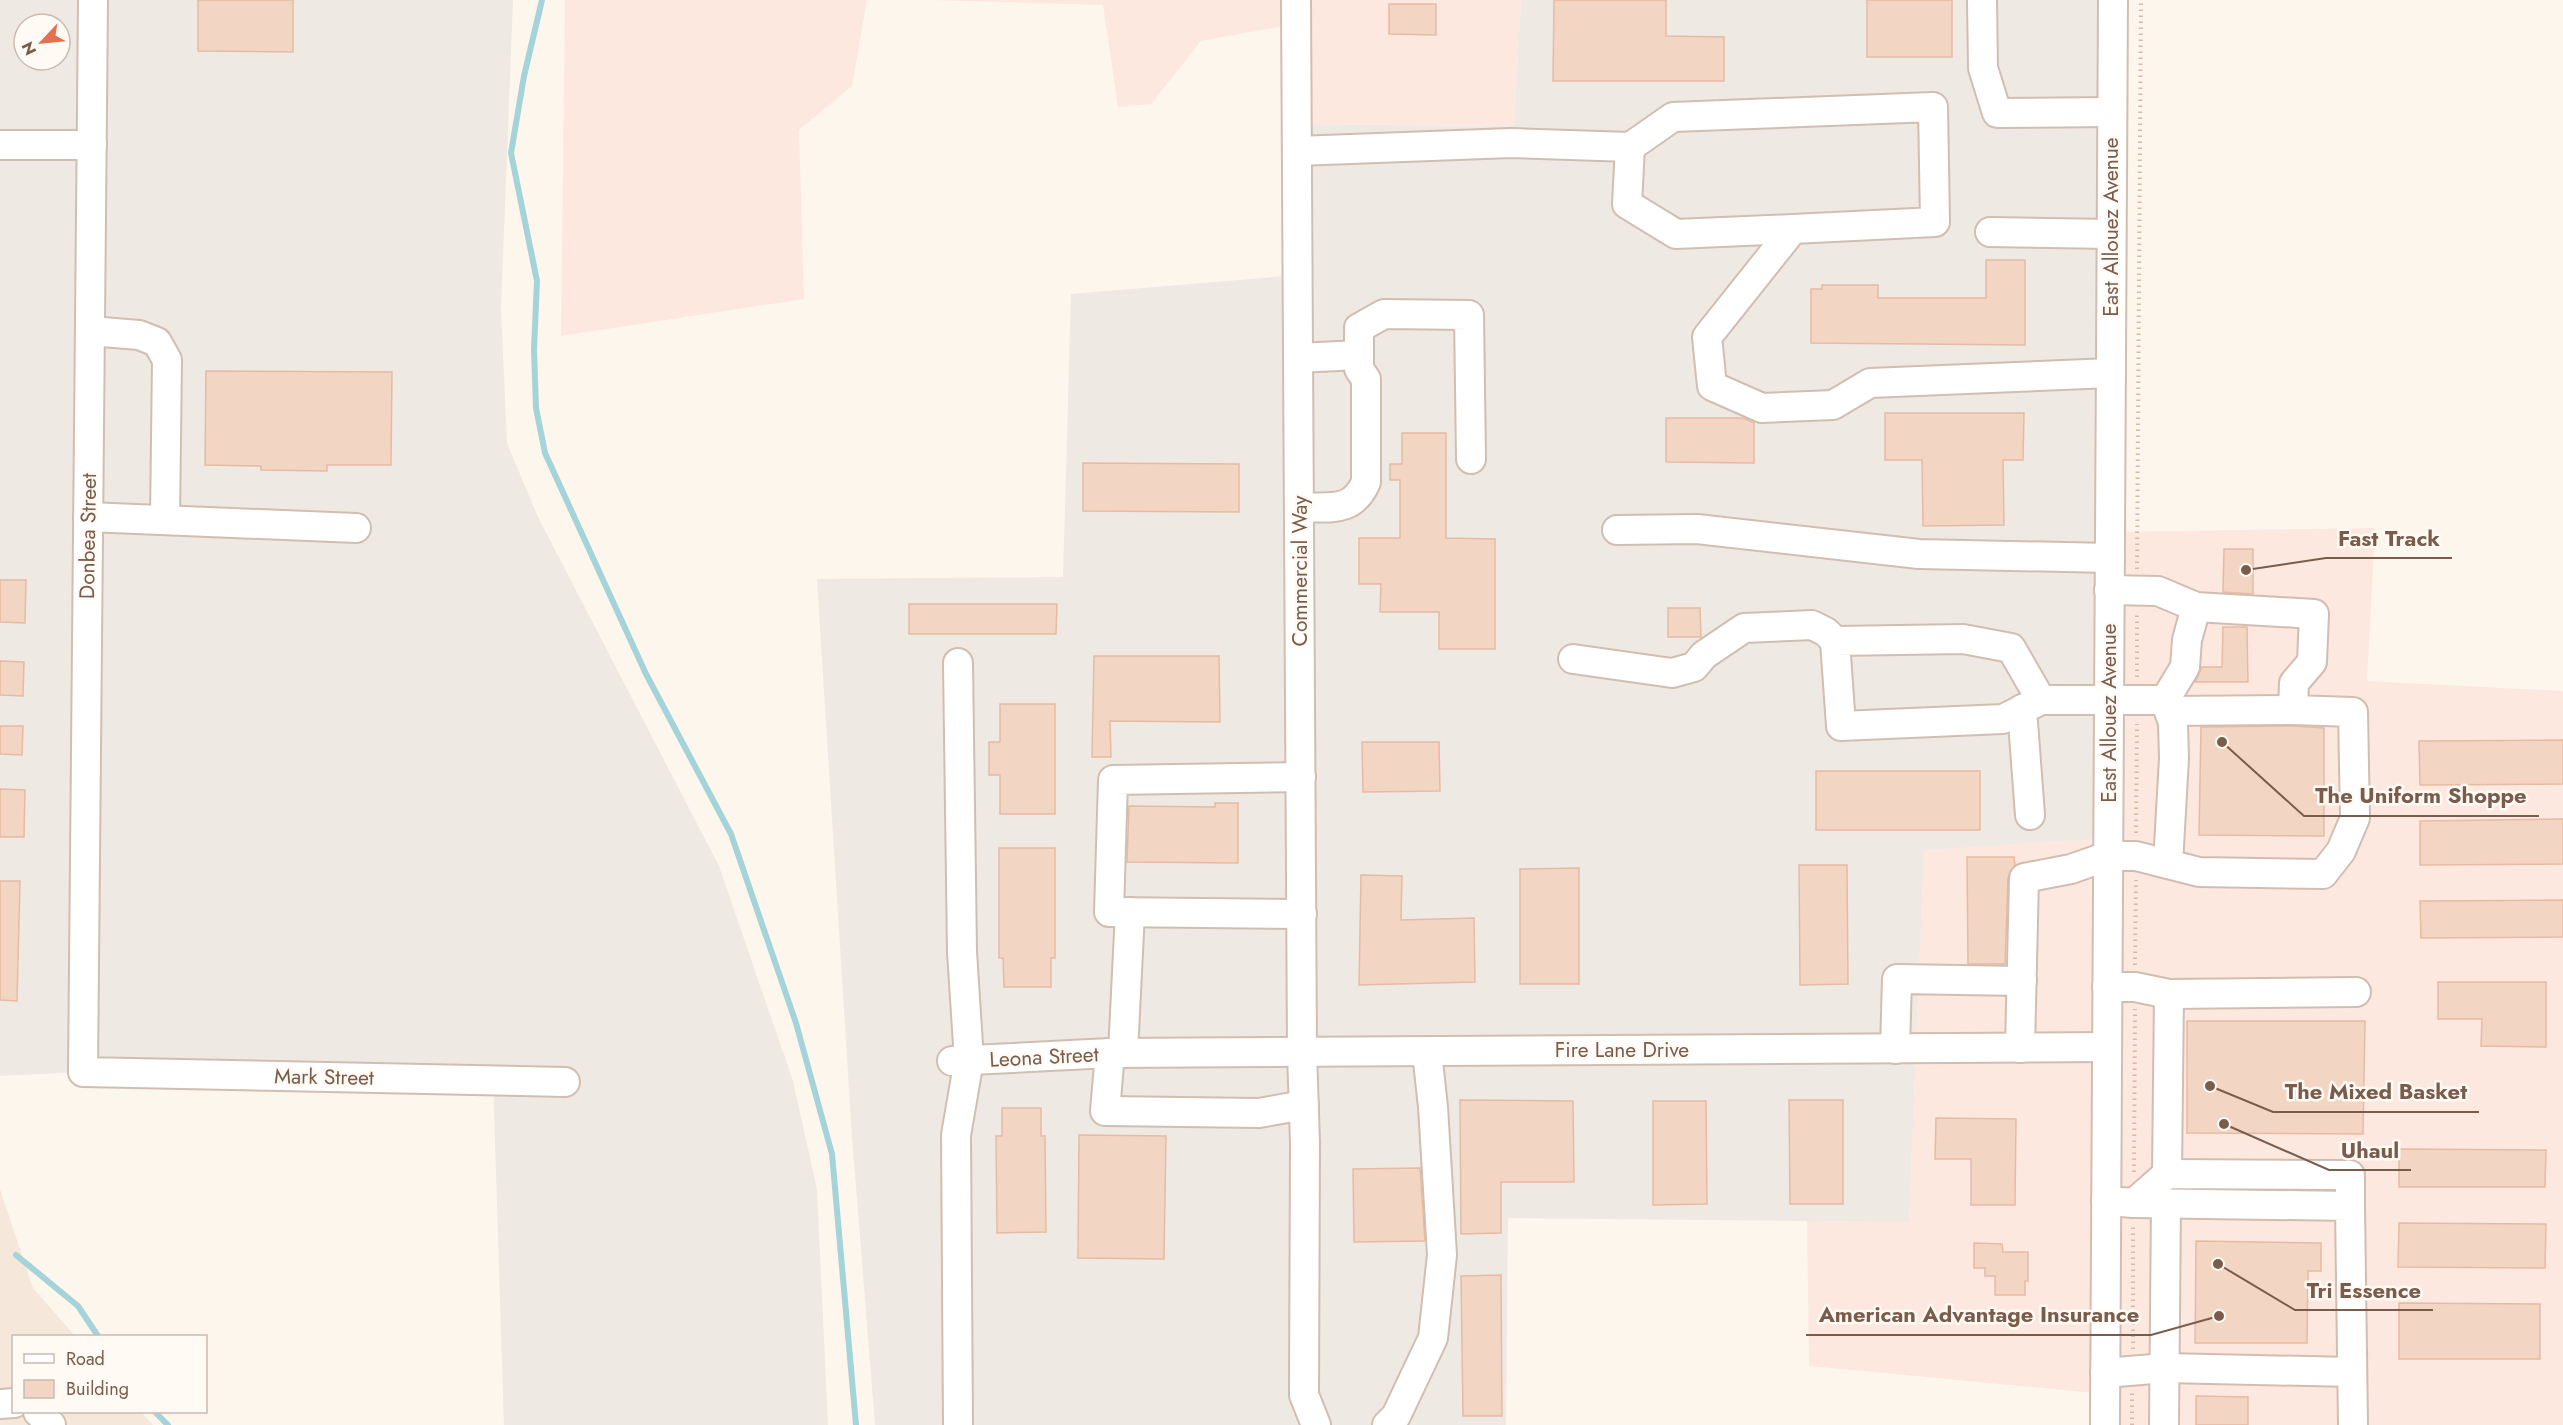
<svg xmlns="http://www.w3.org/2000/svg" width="2563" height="1425" viewBox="0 0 2563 1425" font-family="Jost,sans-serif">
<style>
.residential{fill:#f5e8da}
.commercial{fill:#fde8e0}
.industrial{fill:#efe9e4;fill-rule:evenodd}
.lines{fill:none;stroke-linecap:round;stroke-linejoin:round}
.stream{stroke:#a5d3da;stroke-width:6}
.building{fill:#f3d5c3;stroke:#e6bba3;stroke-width:1.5}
.minor-casing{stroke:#d1beb0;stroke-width:32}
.path{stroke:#d9b8a5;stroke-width:4;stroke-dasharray:1.5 4.5;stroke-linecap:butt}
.minor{stroke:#fff;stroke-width:28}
.labels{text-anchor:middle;stroke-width:5;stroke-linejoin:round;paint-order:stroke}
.street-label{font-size:21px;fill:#7a5c4d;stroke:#fffaf3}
.leader{fill:none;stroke:#7a5c4d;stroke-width:2}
.callout-dot{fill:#7a5c4d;stroke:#fffaf3;stroke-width:2}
.callout-label{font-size:22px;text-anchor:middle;font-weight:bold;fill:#7a5c4d;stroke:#fffaf3;stroke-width:5;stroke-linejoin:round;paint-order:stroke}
</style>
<rect width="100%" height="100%" fill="#fdf6ec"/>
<polygon class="residential" points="0,1189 33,1288 75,1336 14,1336 14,1412 141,1412 153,1425 0,1425"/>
<g class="commercial">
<polygon points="565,0 867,0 852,86 799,130 804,299 561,336"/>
<polygon points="931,0 1521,0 1514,126 1297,124 1296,24 1201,41 1151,104 1118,107 1103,5"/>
<polygon points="2375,528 2367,681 2563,691 2563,1425 2105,1425 2105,1394 1809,1366 1807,1221 1909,1222 1924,850 2110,532"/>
</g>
<g class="industrial">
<path d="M 0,0 L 513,0 L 501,308 L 507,443 L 538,517 L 719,866 L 793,1081 L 817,1189 L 828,1425 L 504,1425 L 493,1080 L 83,1072 L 0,1076 ZM 24,24 L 60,24 L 60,60 L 24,60 Z"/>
<polygon points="1521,0 2113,0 2108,838 1924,850 1909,1222 1508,1218 1506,1425 875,1425 852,1137 817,579 1063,577 1071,294 1298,275 1297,124 1514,126"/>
</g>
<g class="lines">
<g class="stream">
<polyline points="542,0 524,76 511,153 537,281 534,349 536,408 545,453 646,674 731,834 796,1023 832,1154 856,1425"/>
<polyline points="16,1255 78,1306 98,1336"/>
<polyline points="155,1412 168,1425"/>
</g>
</g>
<g class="building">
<polygon points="198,0 293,0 293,52 198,51"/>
<polygon points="1554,0 1666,0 1666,36 1724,37 1724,81 1553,81"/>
<rect x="1867" y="0" width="85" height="57"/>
<polygon points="1389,4 1436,4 1436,35 1389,34"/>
<polygon points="1986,260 2025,260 2025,345 1811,343 1811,289 1822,289 1822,285 1878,285 1878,298 1986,298"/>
<polygon points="206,371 392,372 391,465 327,465 327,471 261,470 261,466 205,465"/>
<polygon points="1885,413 2024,413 2023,460 2003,460 2004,525 1923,526 1922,460 1885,460"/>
<polygon points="1666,418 1743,418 1754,423 1754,463 1666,462"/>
<polygon points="1402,433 1446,433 1446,538 1495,539 1495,649 1439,649 1439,612 1380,612 1381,584 1359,584 1359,538 1400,538 1400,480 1390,480 1390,464 1402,464"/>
<polygon points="1083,463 1239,464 1239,512 1083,511"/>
<polygon points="2224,549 2253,549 2253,594 2223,592"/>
<polygon points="0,580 26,580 25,623 0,622"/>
<polygon points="909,604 1057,604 1056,634 909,634"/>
<polygon points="1668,608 1700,608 1701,637 1668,637"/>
<polygon points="2223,627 2247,627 2248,682 2195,682 2202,667 2222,667"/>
<polygon points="1094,656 1219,656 1220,722 1110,721 1111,757 1092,757"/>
<polygon points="0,661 24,662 23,696 0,695"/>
<polygon points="1000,704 1055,704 1055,814 1000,814 1000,775 989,775 989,742 1000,742"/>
<polygon points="0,726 23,726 22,755 0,754"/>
<polygon points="2293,726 2324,728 2324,836 2199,835 2201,727"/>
<polygon points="2563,740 2563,784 2420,785 2419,741"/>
<polygon points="1362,742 1439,742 1440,791 1363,792"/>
<rect x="1816" y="771" width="164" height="59"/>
<polygon points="0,789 25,790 24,837 0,837"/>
<polygon points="1215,803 1238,803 1238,863 1127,862 1129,806 1215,807"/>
<polygon points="2563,819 2563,864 2420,865 2420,821"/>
<polygon points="999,848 1055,848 1055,958 1051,958 1051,987 1004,987 1003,958 999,958"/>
<polygon points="1967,857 2014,857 2015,865 2008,878 2005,964 1968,964"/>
<polygon points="1799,865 1847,865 1848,984 1800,985"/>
<polygon points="1579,868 1579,984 1520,984 1520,869"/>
<polygon points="1361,875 1402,876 1401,920 1474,918 1475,982 1359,985"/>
<polygon points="0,881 20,881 17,1001 0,1000"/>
<polygon points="2563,900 2563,937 2421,938 2420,901"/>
<polygon points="2438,982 2546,982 2546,1047 2481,1046 2482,1019 2438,1019"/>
<polygon points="2187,1021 2365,1021 2363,1134 2187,1133"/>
<polygon points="1460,1100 1573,1101 1574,1182 1501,1182 1501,1233 1461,1234"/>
<polygon points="1789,1100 1843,1100 1843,1204 1790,1204"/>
<polygon points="1653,1101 1706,1101 1707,1204 1653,1205"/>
<polygon points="1002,1108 1041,1108 1041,1136 1045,1136 1046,1232 997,1233 996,1136 1002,1136"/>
<polygon points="1936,1118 2016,1119 2015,1205 1971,1205 1971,1159 1935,1159"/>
<polygon points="1079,1135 1166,1136 1164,1259 1078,1258"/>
<polygon points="2399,1149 2546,1150 2545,1187 2399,1187"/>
<polygon points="1420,1168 1425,1241 1354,1242 1353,1169"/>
<polygon points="2399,1223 2546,1224 2545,1268 2398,1267"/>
<polygon points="2196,1241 2321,1243 2321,1271 2308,1271 2307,1343 2195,1343"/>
<polygon points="1974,1243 2002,1244 2003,1252 2028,1252 2028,1281 2025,1281 2025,1295 1995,1295 1995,1276 1985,1276 1985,1268 1974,1268"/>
<polygon points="1501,1275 1502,1416 1463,1416 1461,1276"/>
<polygon points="2399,1303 2540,1304 2540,1359 2399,1359"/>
<polygon points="2196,1396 2248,1397 2248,1425 2196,1425"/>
</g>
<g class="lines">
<defs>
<g id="minor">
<polyline points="93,0 83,1072 565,1082"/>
<polyline points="1296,0 1302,1052 1305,1143 1304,1395 1316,1425"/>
<polyline points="1982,0 1983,68 1997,113 2112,112"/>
<polyline points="0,145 92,145"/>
<polyline points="1630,147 1627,204 1676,234 1793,229"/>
<polyline points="1297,151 1511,143 1630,147 1673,117 1933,107 1935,222 1793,229 1707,337 1712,386 1762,408 1833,405 1870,383 2111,373"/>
<polyline points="1990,232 2111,234"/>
<polyline points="90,331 139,335 157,342 167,360 165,520"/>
<polyline points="1298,358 1359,355"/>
<path d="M 1299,508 C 1330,506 1352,514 1366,482 L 1366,379 L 1359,369 L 1359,328 L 1384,314 L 1469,315 L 1471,459"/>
<polyline points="88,517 356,528"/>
<polyline points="1617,530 1697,529 1919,554 2110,558"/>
<polyline points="1573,659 1672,673 1694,667 1704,655 1744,628 1812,625 1826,632 1835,641"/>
<polyline points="2041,700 2003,719 1841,726 1835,641 1963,639 2011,648 2041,700 2165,700 2173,723 2174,758 2168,864"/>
<polyline points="2165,700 2185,667 2187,640 2196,607"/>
<polyline points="2022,709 2030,815"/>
<polyline points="2169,711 2293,710"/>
<polyline points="1301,777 1113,780 1109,912 1302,914"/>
<polyline points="2107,987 2135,987 2169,994 2356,992"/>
<polyline points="2020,1048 2024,878 2071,869 2108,856 2136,856 2199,872 2323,874 2341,851 2355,818 2353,712 2293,710 2294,683 2312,662 2314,614 2196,607 2158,591 2109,590"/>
<polyline points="1895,1049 1897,979 2022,981"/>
<polyline points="1110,1053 1105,1111 1259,1113 1304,1105"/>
<polyline points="1123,1053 1130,912"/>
<polyline points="952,1061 1110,1053 2107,1047"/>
<polyline points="2167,1174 2169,994"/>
<polyline points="2106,1201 2134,1203 2350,1206 2353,1425"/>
<polyline points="2134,1203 2167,1174 2350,1175 2350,1206"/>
<polyline points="2105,1373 2165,1368 2352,1372"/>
<polyline points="0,1404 14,1403"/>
<polyline points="38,1412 51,1425"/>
<polyline points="958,1425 956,1135 969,1060 962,952 958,663"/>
<polyline points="1387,1425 1396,1416 1433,1338 1442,1255 1433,1107 1427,1052"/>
<polyline points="2105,1425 2113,0"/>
<polyline points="2164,1425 2166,1204"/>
</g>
</defs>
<use href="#minor" class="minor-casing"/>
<g class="path">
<polyline points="2137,569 2141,0"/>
<polyline points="2137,677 2137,613"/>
<polyline points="2136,833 2137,724"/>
<polyline points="2135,965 2136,880"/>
<polyline points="2134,1172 2135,1009"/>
<polyline points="2133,1349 2133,1225"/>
<polyline points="2132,1425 2132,1393"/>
</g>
<use href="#minor" class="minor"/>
</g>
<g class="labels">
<g class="street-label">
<text transform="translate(2111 227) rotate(-90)" y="7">East Allouez Avenue</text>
<text transform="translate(88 536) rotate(-89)" y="7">Donbea Street</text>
<text transform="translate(1300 571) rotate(-90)" y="7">Commercial Way</text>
<text transform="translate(2109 713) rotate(-90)" y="7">East Allouez Avenue</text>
<text x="1622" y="1057">Fire Lane Drive</text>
<text transform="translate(1044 1057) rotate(-3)" y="7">Leona Street</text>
<text transform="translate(324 1077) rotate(1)" y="7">Mark Street</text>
</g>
</g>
<path class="leader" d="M2246 570L2326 558H2452M2222 742L2304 816H2539M2210 1086L2273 1112H2479M2224 1124L2329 1170H2411M2218 1264L2295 1310H2433M2219 1316L2151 1335H1806"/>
<g class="callout-dot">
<circle cx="2246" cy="570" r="6"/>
<circle cx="2222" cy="742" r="6"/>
<circle cx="2210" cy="1086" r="6"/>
<circle cx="2224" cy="1124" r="6"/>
<circle cx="2218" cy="1264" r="6"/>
<circle cx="2219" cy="1316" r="6"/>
</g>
<g class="callout-label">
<text x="2389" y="546">Fast Track</text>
<text x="2421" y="803">The Uniform Shoppe</text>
<text x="2376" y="1099">The Mixed Basket</text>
<text x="2370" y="1158">Uhaul</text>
<text x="2364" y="1298">Tri Essence</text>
<text x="1979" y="1322">American Advantage Insurance</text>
</g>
<rect x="12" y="1335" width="195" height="78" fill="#fffaf3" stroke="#cabbb1" stroke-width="1.5"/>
<rect x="24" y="1354" width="30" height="9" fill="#ffffff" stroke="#cabbb1" stroke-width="1.5"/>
<text x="66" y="1365" font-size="18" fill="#7a5c4d">Road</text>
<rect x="24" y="1380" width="30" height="18" fill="#f3d5c3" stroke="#cabbb1" stroke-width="1.5"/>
<text x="66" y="1395" font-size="18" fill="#7a5c4d">Building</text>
<g transform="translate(42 42) rotate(244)"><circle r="28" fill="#fffaf3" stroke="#cabbb1" stroke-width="1.5"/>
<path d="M0-4.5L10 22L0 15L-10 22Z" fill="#e76f51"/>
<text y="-9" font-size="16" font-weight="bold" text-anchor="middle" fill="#7a5c4d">N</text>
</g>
</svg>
